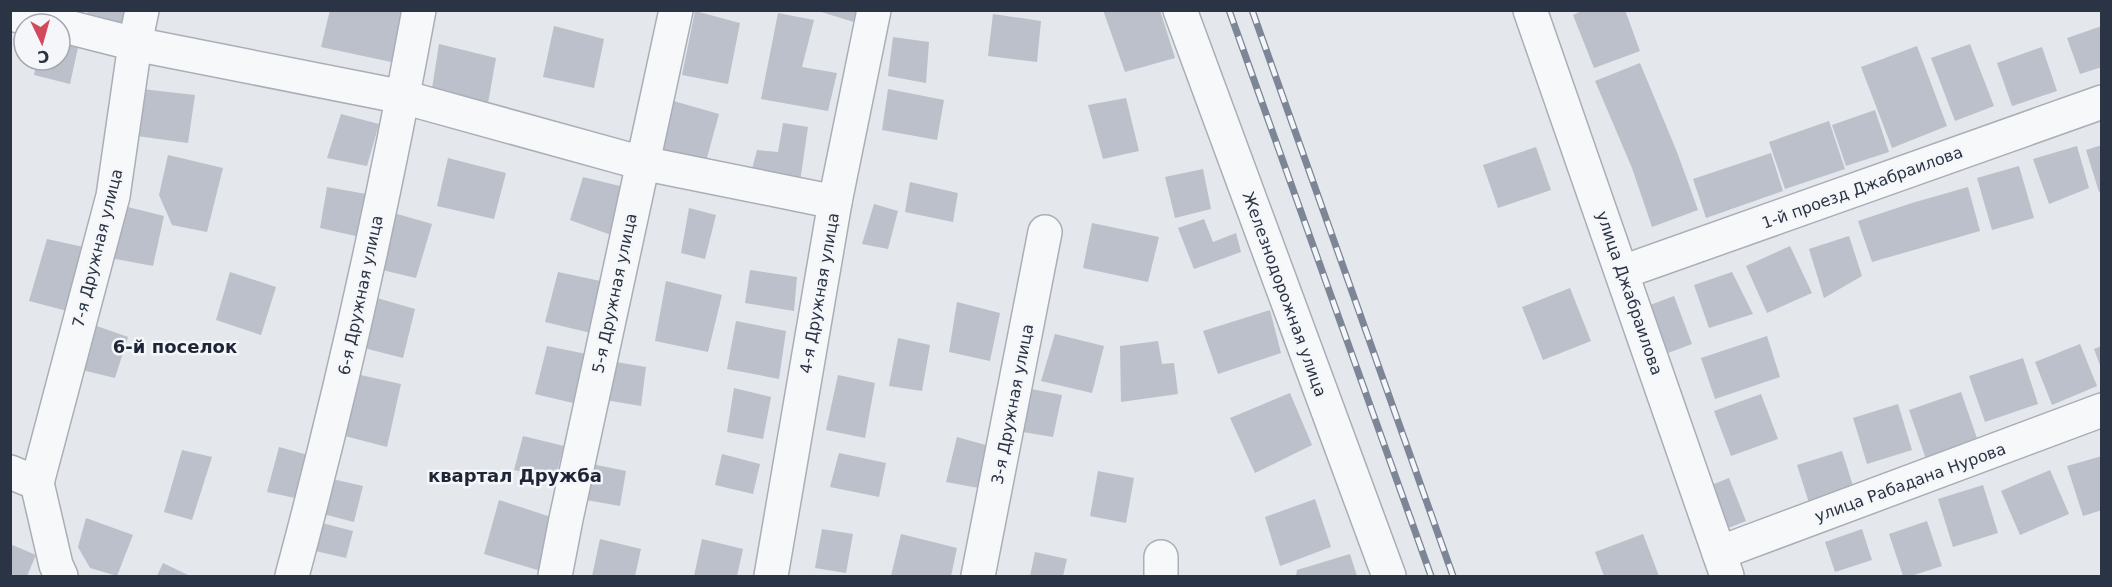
<svg xmlns="http://www.w3.org/2000/svg" width="2112" height="587" viewBox="0 0 2112 587" font-family="'DejaVu Sans',sans-serif">
<style>
.building{fill:#bbc0ca}
.lines{fill:none;stroke-linecap:round;stroke-linejoin:round}
.minor-casing{stroke:#a9aeb7;stroke-width:36}
.minor{stroke:#f7f8fa;stroke-width:33}
.rail-casing{stroke:#7d8696;stroke-width:7}
.rail{stroke:#f4f6f9;stroke-width:4.5;stroke-dasharray:14;stroke-linecap:butt}
.labels{text-anchor:middle;stroke-width:5;stroke-linejoin:round;paint-order:stroke}
.street-label{font-size:16px;fill:#2b3445;stroke:#f4f6f9}
.neighbourhood-label{font-size:18px;font-weight:bold;fill:#1d2536;stroke:#f4f6f9}
</style>
<rect width="100%" height="100%" fill="#e4e7ec"/>
<g class="building">
<polygon points="88,10 133,10 129,29 86,20"/>
<polygon points="330,10 407,10 396,63 321,47"/>
<polygon points="815,10 860,10 857,23"/>
<polygon points="1103,10 1160,10 1175,58 1125,72"/>
<polygon points="1584,10 1625,10 1640,51 1594,68 1573,15"/>
<polygon points="695,11 740,23 728,84 682,75"/>
<polygon points="778,13 814,20 802,67 837,73 828,111 761,99"/>
<polygon points="993,14 1041,21 1037,62 988,56"/>
<polygon points="554,26 604,39 594,88 543,77"/>
<polygon points="2102,26 2102,67 2080,74 2067,38"/>
<polygon points="893,37 929,42 926,83 888,76"/>
<polygon points="60,38 79,43 70,84 34,75 37,60 60,60"/>
<polygon points="439,44 496,58 487,109 431,95"/>
<polygon points="1970,44 1994,106 1955,121 1931,58"/>
<polygon points="1917,46 1947,126 1892,148 1861,67"/>
<polygon points="2042,47 2057,91 2012,106 1997,63"/>
<polygon points="1640,63 1677,152 1698,210 1652,227 1632,168 1595,81"/>
<polygon points="142,89 195,95 188,143 137,136"/>
<polygon points="888,89 944,100 937,140 882,130"/>
<polygon points="1126,98 1139,151 1103,159 1088,105"/>
<polygon points="670,100 719,114 705,165 656,153"/>
<polygon points="1875,110 1889,152 1846,166 1832,125"/>
<polygon points="341,114 379,124 367,166 327,158"/>
<polygon points="1829,121 1845,169 1785,189 1769,142"/>
<polygon points="783,123 808,127 800,182 752,169 757,150 778,152"/>
<polygon points="2102,145 2102,191 2099,192 2086,150"/>
<polygon points="2077,146 2089,188 2049,204 2033,159"/>
<polygon points="1536,147 1551,190 1498,208 1483,165"/>
<polygon points="1771,153 1783,191 1706,218 1693,179"/>
<polygon points="168,155 223,168 207,232 172,225 159,195"/>
<polygon points="448,158 506,173 494,219 437,206"/>
<polygon points="2019,166 2034,218 1992,230 1977,178"/>
<polygon points="1203,169 1211,209 1175,218 1165,177"/>
<polygon points="583,177 624,187 611,235 570,220"/>
<polygon points="910,182 958,193 953,222 905,212"/>
<polygon points="327,187 366,194 360,237 320,228"/>
<polygon points="1968,187 1980,231 1872,262 1858,221 1912,203"/>
<polygon points="874,204 898,211 888,249 862,244"/>
<polygon points="124,206 164,216 153,266 110,258"/>
<polygon points="689,208 716,215 705,259 681,253"/>
<polygon points="394,213 432,224 416,278 378,269"/>
<polygon points="1204,219 1213,242 1236,233 1241,252 1194,269 1178,228"/>
<polygon points="1092,223 1159,237 1148,282 1083,268"/>
<polygon points="1849,236 1862,276 1824,298 1809,249"/>
<polygon points="47,239 88,248 71,312 29,301"/>
<polygon points="1790,246 1812,293 1767,313 1746,266"/>
<polygon points="750,270 797,277 794,311 745,303"/>
<polygon points="230,272 276,287 261,335 216,320"/>
<polygon points="558,272 605,282 591,333 545,322"/>
<polygon points="1732,272 1753,314 1709,328 1694,285"/>
<polygon points="666,281 722,295 708,352 655,341"/>
<polygon points="1570,288 1591,341 1543,360 1522,307"/>
<polygon points="1674,296 1692,344 1668,353 1650,305"/>
<polygon points="377,298 415,309 403,358 364,348"/>
<polygon points="957,302 1000,313 990,361 949,352"/>
<polygon points="1270,310 1281,353 1218,374 1203,331"/>
<polygon points="736,321 786,331 779,379 727,369"/>
<polygon points="94,325 128,337 115,378 82,370"/>
<polygon points="1055,334 1104,346 1092,393 1041,381"/>
<polygon points="1767,336 1780,377 1715,399 1701,358"/>
<polygon points="898,338 930,345 922,391 889,386"/>
<polygon points="1158,341 1162,364 1174,363 1178,394 1121,402 1120,346"/>
<polygon points="2080,344 2097,386 2052,405 2035,362"/>
<polygon points="547,346 586,354 573,403 535,394"/>
<polygon points="2102,346 2102,368 2101,368 2094,349"/>
<polygon points="2023,358 2038,404 1985,422 1969,376"/>
<polygon points="610,361 646,367 641,406 605,400"/>
<polygon points="356,374 401,384 387,447 341,435"/>
<polygon points="838,375 875,383 865,438 826,430"/>
<polygon points="734,388 771,397 763,439 727,432"/>
<polygon points="1026,388 1062,395 1053,437 1017,431"/>
<polygon points="1961,392 1978,441 1926,459 1909,410"/>
<polygon points="1290,393 1312,445 1255,473 1230,418"/>
<polygon points="1761,394 1778,439 1731,456 1714,411"/>
<polygon points="1898,404 1912,450 1867,464 1853,418"/>
<polygon points="523,436 564,446 555,479 514,470"/>
<polygon points="957,437 993,447 984,489 946,482"/>
<polygon points="279,447 308,455 295,498 267,492"/>
<polygon points="182,450 212,457 192,520 164,512"/>
<polygon points="1842,451 1854,489 1809,503 1797,465"/>
<polygon points="839,453 886,463 879,497 830,487"/>
<polygon points="722,454 760,464 753,494 715,485"/>
<polygon points="2102,456 2102,510 2083,516 2067,466"/>
<polygon points="592,464 626,471 620,506 586,500"/>
<polygon points="2050,470 2069,514 2020,535 2001,491"/>
<polygon points="1098,471 1134,478 1126,523 1090,516"/>
<polygon points="328,478 363,486 354,522 319,513"/>
<polygon points="1729,478 1746,521 1716,533 1699,490"/>
<polygon points="1983,485 1998,533 1953,547 1938,499"/>
<polygon points="1315,499 1331,547 1280,566 1265,517"/>
<polygon points="499,500 557,519 541,571 484,554"/>
<polygon points="86,518 133,535 117,576 90,568 78,547"/>
<polygon points="1927,521 1942,566 1911,576 1903,576 1889,534"/>
<polygon points="318,522 353,531 346,558 311,550"/>
<polygon points="822,529 853,534 846,573 815,568"/>
<polygon points="1862,529 1872,560 1835,572 1825,542"/>
<polygon points="901,534 957,548 951,576 891,576"/>
<polygon points="1643,534 1659,576 1604,576 1595,552"/>
<polygon points="600,539 641,549 635,576 592,576"/>
<polygon points="702,539 743,549 737,576 694,576"/>
<polygon points="10,544 36,555 27,576 10,576"/>
<polygon points="1035,552 1067,559 1063,576 1030,576"/>
<polygon points="1350,554 1357,576 1296,576 1297,570"/>
<polygon points="163,563 190,576 157,576"/>
</g>
<g class="lines">
<defs>
<g id="minor">
<polyline points="1180,10 1389,576"/>
<polyline points="1530,10 1727,576"/>
<polyline points="10,14 54,24"/>
<polyline points="60,25 135,44 403,97 642,163 835,202"/>
<polyline points="1623,272 2102,102"/>
<polyline points="10,472 37,483 56,565 61,576"/>
<polyline points="37,483 113,196 135,44 142,10"/>
<polyline points="1719,553 2102,410"/>
<path d="M 292,576 C 342,390 384,200 419,10"/>
<polyline points="555,576 566,519 676,10"/>
<polyline points="771,576 835,202 874,10"/>
<polyline points="978,576 1045,232"/>
<polyline points="1161,576 1161,557"/>
</g>
</defs>
<use href="#minor" class="minor-casing"/>
<use href="#minor" class="minor"/>
<defs>
<g id="rail">
<polyline points="1229,10 1431,576"/>
<polyline points="1252,10 1453,576"/>
</g>
</defs>
<use href="#rail" class="rail-casing"/>
<use href="#rail" class="rail"/>
</g>
<g class="labels">
<g class="street-label">
<text transform="translate(1862 187) rotate(-20)" y="6">1-й проезд Джабраилова</text>
<text transform="translate(97 248) rotate(-76)" y="6">7-я Дружная улица</text>
<text transform="translate(614 293) rotate(-78)" y="6">5-я Дружная улица</text>
<text transform="translate(819 293) rotate(-80)" y="6">4-я Дружная улица</text>
<text transform="translate(1630 293) rotate(71)" y="6">улица Джабраилова</text>
<text transform="translate(1285 294) rotate(70)" y="6">Железнодорожная улица</text>
<text transform="translate(360 295) rotate(-78)" y="6">6-я Дружная улица</text>
<text transform="translate(1012 404) rotate(-79)" y="6">3-я Дружная улица</text>
<text transform="translate(1910 482) rotate(-20)" y="6">улица Рабадана Нурова</text>
</g>
<g class="neighbourhood-label">
<text x="175" y="353">6-й поселок</text>
<text x="515" y="482">квартал Дружба</text>
</g>
</g>
<rect width="2112" height="587" fill="none" stroke="#2b3445" stroke-width="24"/>
<g transform="translate(42 42) rotate(175)"><circle r="28" fill="#f4f6f9" stroke="#a4a8b1" stroke-width="1.5"/>
<path d="M0-4.5L10 22L0 15L-10 22Z" fill="#d1495b"/>
<text y="-9" font-size="16" font-weight="bold" text-anchor="middle" fill="#2b3445">С</text>
</g>
</svg>
